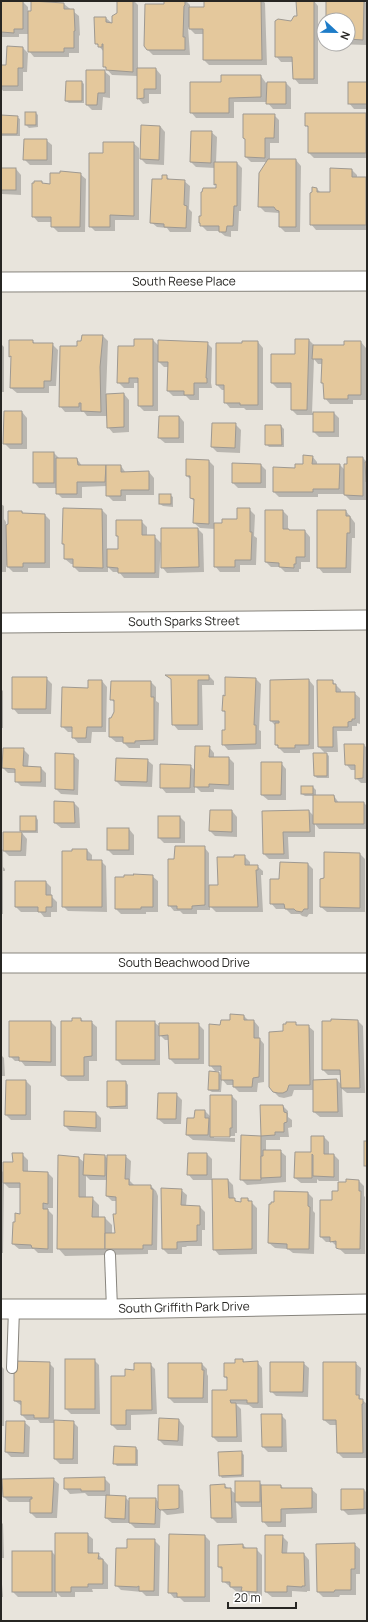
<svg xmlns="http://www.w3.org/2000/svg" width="368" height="1622" viewBox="0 0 368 1622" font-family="Manrope,sans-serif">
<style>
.shadow{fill:#0003;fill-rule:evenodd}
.building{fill:#e4c89c;stroke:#9e9992}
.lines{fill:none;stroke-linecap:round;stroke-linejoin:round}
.service-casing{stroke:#87847d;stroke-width:12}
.minor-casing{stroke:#87847d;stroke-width:21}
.service{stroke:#fff;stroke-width:10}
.minor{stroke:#fff;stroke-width:19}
.labels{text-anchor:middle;stroke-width:3.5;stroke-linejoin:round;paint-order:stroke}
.street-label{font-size:12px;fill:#272623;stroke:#fff}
</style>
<rect width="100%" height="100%" fill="#e8e4dc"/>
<g class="shadow">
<polygon points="1,1 23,2 28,7 28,12 32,13 32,1 44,1 46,4 64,4 79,16 80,36 79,35 79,53 69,53 69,57 34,57 29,51 29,34 19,34 19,37 1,37"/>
<polygon points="118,1 134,1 138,5 138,69 156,69 161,75 161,94 149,94 149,103 143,104 138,98 138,76 112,75 104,66 104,52 96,43 106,18 113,24 118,13"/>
<polygon points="165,1 186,1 190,5 190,8 205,8 205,1 263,1 265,3 267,65 209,65 204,60 204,34 195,34 188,27 190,55 153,55 147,49 165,5"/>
<polygon points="314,1 318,6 318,84 299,84 294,78 294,62 281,62 276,56 292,22"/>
<polygon points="327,1 364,1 367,4 367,45 335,44 348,44 348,20 327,20"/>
<polygon points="23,48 28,53 27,72 23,72 23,91 3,91 1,88 1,66 7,66"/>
<polygon points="104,71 110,76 110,98 103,97 102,110 92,110 87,105"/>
<polygon points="261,76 266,83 286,83 291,88 291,109 273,109 267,102 234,102 234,118 196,118 191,112 222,83"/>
<polygon points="82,82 84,84 84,103 69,103 66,101"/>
<polygon points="367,83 367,109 354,109 349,103"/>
<polygon points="36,113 38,115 38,127 29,128 26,125"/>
<polygon points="366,114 367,115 367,158 314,158 309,153 309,128 306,125"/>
<polygon points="274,115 279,120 279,143 270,143 270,160 296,160 301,166 300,232 285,232 280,227 280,213 265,212 259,206 267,162 251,162 246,157 246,140 244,138"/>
<polygon points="1,116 17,117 20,119 20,136 1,136"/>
<polygon points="160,126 165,132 164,165 146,164 141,159"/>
<polygon points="192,132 211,132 217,137 216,163 237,163 242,168 241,211 239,211 238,231 231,231 231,237 225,236 219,231 207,231 201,225 202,217 217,187 215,184 215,168 196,167 191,162"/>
<polygon points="46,140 52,145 52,165 30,165 24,159"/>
<polygon points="133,143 139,148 139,220 115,220 115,231 95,231 90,226 104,154"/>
<polygon points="1,169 16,169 21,175 21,195 2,194 1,193"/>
<polygon points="352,170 357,175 357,178 365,178 367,180 367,230 316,230 311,224 317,189 321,193 331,193"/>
<polygon points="71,172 80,174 86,179 85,232 58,232 52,226 52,222 38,222 33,216 42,182 44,185 51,185 51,174"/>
<polygon points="166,176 170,180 184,181 190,186 189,209 192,212 191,232 170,232 167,228 157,227 151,222 163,180"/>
<polygon points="83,336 103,336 108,341 106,395 124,394 129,400 129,432 113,433 108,427 107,416 87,416 84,412 65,412 60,406 78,347 82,342"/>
<polygon points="135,340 153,340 159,346 207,343 212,348 211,383 212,388 199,388 199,400 190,400 186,396 173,396 168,391 169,367 164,367 158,361 158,411 144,411 139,406 139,383 134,383 134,388 124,388 118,382 135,347"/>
<polygon points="309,340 314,345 345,346 361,342 366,348 366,400 353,400 353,404 330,404 325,398 324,384 322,383 323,364 318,364 314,359 312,413 334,413 339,418 339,437 319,437 314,432 314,415 297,415 292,410 292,388 277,388 272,383"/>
<polygon points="32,341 36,344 52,344 58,350 56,386 49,386 49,393 17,393 11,388 12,358 10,356"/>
<polygon points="258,342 263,348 263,410 246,410 244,408 230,408 225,402 225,390 222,390 217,385"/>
<polygon points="1,344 4,347 4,392 1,392"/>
<polygon points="22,412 27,418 27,449 10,449 4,443"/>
<polygon points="179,416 184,422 184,443 165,443 159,438"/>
<polygon points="235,424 241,430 240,453 217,452 212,447"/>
<polygon points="281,426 284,429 284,447 269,447 266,444"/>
<polygon points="54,453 59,458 77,459 82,466 121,466 126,473 149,472 154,478 154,495 126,495 126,501 113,501 107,495 107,486 82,487 82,498 62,498 57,493 57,488 39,488 34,482"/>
<polygon points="312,456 317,462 317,465 340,465 345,470 348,465 363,458 367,462 367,500 350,500 344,494 318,494 318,497 279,497 274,492 274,468 296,469 304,465"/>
<polygon points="209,461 214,466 214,524 223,524 238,520 249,509 255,515 254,536 257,538 256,565 240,565 240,572 220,572 215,566 215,529 200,528 194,523 195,502 191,498 191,480 187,476"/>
<polygon points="261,465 266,470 266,488 238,488 233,483"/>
<polygon points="170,495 173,497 173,507 163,506 160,504"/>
<polygon points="1,499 1,504 4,506 4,519 6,522 6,526 9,525 9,512 22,512 24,514 45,515 50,520 50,568 28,568 28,572 13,572 6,565 6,572 1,572"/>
<polygon points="102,510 107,515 107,550 119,550 119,538 117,535 141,521 147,527 147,536 154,536 161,543 159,578 124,578 119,572 113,572 108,567 108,572 79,572 74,567 74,564 71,564 65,559 65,546 63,544"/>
<polygon points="266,511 283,511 288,516 288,530 290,531 305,531 310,537 310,562 301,562 301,569 299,569 299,572 285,572 280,567 271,567 266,562"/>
<polygon points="346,511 355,523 355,538 352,538 351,573 323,573 318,567"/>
<polygon points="198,529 203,534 204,572 167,573 162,567"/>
<polygon points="167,676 209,676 214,681 214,685 202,685 203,730 178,730 173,724 172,680"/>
<polygon points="46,678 52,684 51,714 18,714 13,708"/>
<polygon points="256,679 261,684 259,730 261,731 261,749 228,750 223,744 226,731 226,713 223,711 226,697"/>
<polygon points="309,680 314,686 314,749 300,750 300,753 284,753 276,745 276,726 271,721"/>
<polygon points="102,681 107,687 106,732 92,732 91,743 78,743 73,737 73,732 68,732 62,726 89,689"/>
<polygon points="332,681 341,690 341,693 354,693 360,698 360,724 357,723 357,726 352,726 352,731 337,731 338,752 325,752 329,756 329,778 317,778 315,776 326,754 319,747"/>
<polygon points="151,682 156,687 156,701 159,703 158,745 140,745 140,748 129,748 123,742 116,742 110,737 115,712 115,703 111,699"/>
<polygon points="1,689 3,691 3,728 1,728"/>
<polygon points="364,745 367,748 367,783 361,783 356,778 356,770 351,770 346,764"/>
<polygon points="209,747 214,753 214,758 229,758 234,763 234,790 214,789 214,792 201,792 195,786 195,793 166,793 161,787 190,766 196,771"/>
<polygon points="23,749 29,755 28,767 41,768 46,773 46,787 21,786 16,781 16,773 8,773 3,768"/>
<polygon points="56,754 73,755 79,760 78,795 61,794 56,789"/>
<polygon points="117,759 147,760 153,765 152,787 121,786 116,781"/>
<polygon points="281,763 286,769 286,800 268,800 262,795"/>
<polygon points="1,769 2,770 2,783 1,783"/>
<polygon points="313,787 316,790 316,796 334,796 339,803 364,803 367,806 367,829 319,829 315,824 315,837 288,837 289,859 269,859 264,854 263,812 309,811 314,816 314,796 305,796 302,794"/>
<polygon points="74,803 79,808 80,828 61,828 55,823"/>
<polygon points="232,811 237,817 237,837 215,836 210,831"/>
<polygon points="36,817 38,820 38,833 23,833 21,830"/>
<polygon points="180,817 185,822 185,843 164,843 159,838"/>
<polygon points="129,829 134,835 134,855 113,855 108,850"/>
<polygon points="22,833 27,839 26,856 9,856 4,851"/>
<polygon points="204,847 209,853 209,886 219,886 218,858 244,856 250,862 250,866 257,866 263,871 263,875 261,875 263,912 216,912 210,906 210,910 197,910 197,914 183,914 180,911 174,911 169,905 175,859"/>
<polygon points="1,848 3,850 3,867 5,869 5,871 3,871 3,914 1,914"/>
<polygon points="87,850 92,855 92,861 101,861 106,866 107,912 68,911 63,906"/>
<polygon points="360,854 365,859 365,912 327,912 321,907 325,879"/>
<polygon points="281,863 308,864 313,869 313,914 309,914 307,917 302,916 300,914 291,914 286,909 276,909 271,903 280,880"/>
<polygon points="152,876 158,881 158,912 146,912 146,914 121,914 116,909 125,878"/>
<polygon points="46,882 51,887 51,896 57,902 57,912 51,912 51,917 44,917 40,912 21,912 16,907"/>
<polygon points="244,1016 249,1021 254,1021 259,1027 259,1038 264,1044 264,1082 258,1083 257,1092 239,1092 234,1087 234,1085 227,1085 222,1079 221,1092 212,1092 209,1090 210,1072 219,1073 222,1076 222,1071 215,1071 210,1065 221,1026"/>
<polygon points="81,1019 84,1022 91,1022 97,1027 97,1061 89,1061 89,1081 68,1081 62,1076 73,1022"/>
<polygon points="358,1021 363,1026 365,1093 347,1093 342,1089 343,1117 320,1117 314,1112 314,1090 294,1090 292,1096 284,1098 279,1097 273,1091 284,1032 295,1023 298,1026 308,1026 314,1031 314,1081 337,1080 342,1085 342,1075 328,1075 323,1070"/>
<polygon points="10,1022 51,1022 56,1027 56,1066 25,1066 21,1061 15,1061 10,1056"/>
<polygon points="154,1022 160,1027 198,1024 204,1030 204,1064 175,1064 170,1059 169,1040 165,1040 160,1035 160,1065 122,1065 117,1060"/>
<polygon points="1,1026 2,1056 4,1058 5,1076 1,1076"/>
<polygon points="26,1081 31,1086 31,1120 11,1120 6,1115"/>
<polygon points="126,1082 128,1085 128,1109 110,1109 108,1106"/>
<polygon points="176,1094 182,1100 181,1124 164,1124 158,1119"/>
<polygon points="232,1096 237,1101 237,1133 235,1133 235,1136 214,1136 214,1138 235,1138 235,1142 193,1140 187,1135 205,1111 211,1117"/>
<polygon points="261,1106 283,1106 288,1111 288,1117 292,1120 292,1127 288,1128 289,1137 280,1137 280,1140 266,1140 266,1151 280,1151 286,1156 286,1182 247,1185 241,1179 242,1136 262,1136"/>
<polygon points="96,1113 101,1118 101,1132 70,1131 65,1126"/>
<polygon points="324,1137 329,1142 329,1155 334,1155 339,1160 339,1181 319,1181 317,1179 317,1183 301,1183 295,1178"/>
<polygon points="22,1154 28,1160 28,1172 48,1173 53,1178 53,1208 48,1208 48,1210 53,1215 53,1253 38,1253 34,1249 19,1249 13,1244 16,1223 21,1215 21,1188 9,1188 4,1183 3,1253 1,1253 1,1170 4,1173"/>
<polygon points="207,1154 212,1159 212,1180 193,1180 188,1174"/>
<path d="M 105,1156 L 108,1159 L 125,1156 L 131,1161 L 130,1181 L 134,1185 L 151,1186 L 156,1191 L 158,1196 L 157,1250 L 148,1250 L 148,1254 L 65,1256 L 58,1248 L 79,1158 L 85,1163 ZM 86,1176 L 90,1180 L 107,1180 L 107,1196 L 112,1201 L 117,1201 L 116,1215 L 114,1215 L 116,1234 L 112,1234 L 112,1225 L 105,1218 L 99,1218 L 99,1205 L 92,1198 L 86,1198 Z"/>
<polygon points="213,1180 228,1180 233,1185 234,1199 238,1203 242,1203 248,1199 257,1208 257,1254 219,1255 214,1249"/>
<polygon points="359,1181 364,1186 364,1196 365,1197 365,1254 345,1254 332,1242 326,1242 321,1237 333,1201 339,1192 346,1183"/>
<polygon points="181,1190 187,1195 186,1206 200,1207 205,1212 205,1230 202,1230 202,1246 186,1246 187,1247 182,1247 182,1254 168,1254 163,1249"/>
<polygon points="275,1192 308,1193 313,1198 313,1211 315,1213 314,1254 293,1253 288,1249 275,1248 269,1243"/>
<polygon points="94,1360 99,1365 100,1414 71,1414 66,1409"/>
<polygon points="243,1360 245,1363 257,1362 262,1368 263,1408 253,1408 249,1405 236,1404 241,1409 242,1442 218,1442 213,1437 228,1391 228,1380 225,1377 236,1364"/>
<polygon points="49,1363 54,1368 54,1421 73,1422 78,1427 78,1464 60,1464 55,1459 55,1423 40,1423 38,1420 27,1420 22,1415 22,1406 15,1401"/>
<polygon points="303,1363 309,1368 308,1397 276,1396 271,1391"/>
<polygon points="355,1363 361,1368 360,1398 367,1404 367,1458 343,1458 338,1453 337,1425 330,1425 324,1420"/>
<polygon points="150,1364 155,1369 157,1414 131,1415 131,1430 117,1430 112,1425 126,1376"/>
<polygon points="202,1364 207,1369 207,1374 208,1376 208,1403 174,1403 169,1398"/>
<polygon points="1,1366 4,1369 4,1426 1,1426"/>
<polygon points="281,1415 286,1420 287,1452 268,1452 263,1447"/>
<polygon points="179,1420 184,1426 183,1446 164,1445 159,1440"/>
<polygon points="24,1422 30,1427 29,1457 11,1457 6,1452"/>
<polygon points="136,1448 138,1450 138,1466 117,1466 114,1463"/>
<polygon points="241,1452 244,1455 244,1477 222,1478 220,1475"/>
<polygon points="104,1478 110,1484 110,1496 125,1497 130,1502 156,1499 159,1503 178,1486 183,1491 184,1513 167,1515 161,1509 160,1528 135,1528 130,1523 112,1523 106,1518 107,1496 88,1496 85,1493 70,1494 65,1488"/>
<polygon points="53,1479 59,1484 57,1518 36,1518 31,1513 31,1502 9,1502 4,1497"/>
<polygon points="259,1482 263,1486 281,1486 284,1489 311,1489 317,1494 317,1513 286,1514 286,1527 268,1527 263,1521 263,1507 241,1507 236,1502 237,1523 217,1523 212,1518 224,1485 236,1494"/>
<polygon points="364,1490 367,1493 367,1514 348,1515 342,1509"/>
<polygon points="1,1522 3,1524 4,1558 1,1558"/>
<polygon points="87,1534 93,1539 93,1554 98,1554 108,1565 108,1589 92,1589 93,1592 75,1592 75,1597 61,1597 57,1593 57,1597 18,1597 13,1592 52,1552 56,1556"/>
<polygon points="170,1535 205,1536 210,1541 210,1602 184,1602 180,1598 174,1598 169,1592"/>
<polygon points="282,1536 288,1542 287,1554 304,1554 309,1560 310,1591 307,1591 307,1592 292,1591 292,1597 272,1597 266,1592"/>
<polygon points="154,1540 160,1546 159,1596 146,1596 142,1592 121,1590 116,1585 128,1549"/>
<polygon points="354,1544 360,1549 360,1574 356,1574 356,1595 340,1595 339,1597 323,1597 318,1592"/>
<polygon points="243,1545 247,1549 256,1549 262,1555 262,1596 248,1596 243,1592 237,1592 223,1581 223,1571 219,1567"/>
<polygon points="1,1564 2,1584 3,1597 1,1597"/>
</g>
<g class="building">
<polygon points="1,1 23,1 23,29 14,29 14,33 1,32"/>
<polygon points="31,1 64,3 64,9 74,9 75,31 74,31 74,48 64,48 64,52 28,52 28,11 31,11"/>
<polygon points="117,1 133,1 133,72 106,70 106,67 103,67 103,44 102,44 102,47 98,47 98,44 95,44 94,17 106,17 106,22 112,23 112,16 117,13"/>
<polygon points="164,1 185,1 185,5 184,6 183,37 185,37 185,50 147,50 144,46 145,4 164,4"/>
<polygon points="204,1 261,1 262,60 203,60 203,29 189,29 189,7 204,7"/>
<polygon points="296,1 314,1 314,79 293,79 292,57 275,57 275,21 278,19 291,21 294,16 297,16"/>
<polygon points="326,1 364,1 363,40 348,39 348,20 326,20"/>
<polygon points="7,46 23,47 23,68 18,68 18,86 1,86 1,65 6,65"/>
<polygon points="137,68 156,68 156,89 144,89 144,98 137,99"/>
<polygon points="86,70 105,70 105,93 98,93 97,105 86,105"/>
<polygon points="221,75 261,75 261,97 229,98 229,113 190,113 190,82 221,82"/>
<polygon points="66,81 82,81 82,101 65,101"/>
<polygon points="267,82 286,82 286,104 266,104"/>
<rect x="348" y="82" width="19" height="22"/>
<rect x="25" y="112" width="11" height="13"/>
<polygon points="305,113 366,113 366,153 308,153 308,126 305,126"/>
<polygon points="243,114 275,114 274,138 265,138 265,158 245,157 245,139 243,138"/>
<polygon points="1,115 18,116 17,134 1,134"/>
<polygon points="141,125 160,126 159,160 140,159"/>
<polygon points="191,131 212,131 211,163 190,162"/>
<polygon points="24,139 47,139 47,160 23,160"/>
<polygon points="103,142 134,142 134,216 110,215 110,227 89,227 89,153 103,153"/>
<polygon points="268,159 296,159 296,227 279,227 279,211 276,210 274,207 258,207 259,173"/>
<polygon points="214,162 237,162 237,206 234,206 233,226 227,226 226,232 219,232 219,226 200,226 200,223 199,223 199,216 201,216 201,192 202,192 203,188 216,188 216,184 214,185"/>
<rect x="1" y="168" width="15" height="22"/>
<polygon points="330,168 352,169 352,177 366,177 366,225 310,225 310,193 312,192 312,187 317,188 317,192 330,192"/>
<polygon points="60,171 81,173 80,227 51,227 51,217 32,217 32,183 34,183 34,181 42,181 42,183 50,184 50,173 60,173"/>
<polygon points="162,175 167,175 167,179 185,180 184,205 187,206 186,228 164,227 164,224 150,223 152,179 162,179"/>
<polygon points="82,335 103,335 100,367 101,412 81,411 81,403 79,403 79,407 59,407 60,346 77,346 77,341 81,341"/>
<polygon points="134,339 153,339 153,406 138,406 138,378 129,378 129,383 117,383 118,346 134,346"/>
<polygon points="295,339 309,339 307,410 291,410 291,383 271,383 271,354 295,354"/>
<polygon points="9,340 33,340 33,343 53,343 51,381 44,381 44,388 10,388 11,356 9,357"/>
<polygon points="158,340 208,342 206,378 207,378 207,383 194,383 194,395 184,395 184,391 167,391 168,362 158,362"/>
<polygon points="242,341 258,341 258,405 240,405 240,403 224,403 224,385 216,385 216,343 242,343"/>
<polygon points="344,341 361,341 361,395 348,395 348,399 324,399 323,383 321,383 322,359 312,359 313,345 344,345"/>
<polygon points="124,393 124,427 107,428 106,394"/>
<polygon points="4,411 22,411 22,444 3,444"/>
<rect x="313" y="412" width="21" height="20"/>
<polygon points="159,416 179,416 179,438 158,438"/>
<polygon points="212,423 236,423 235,448 211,447"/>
<polygon points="265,425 281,425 282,445 265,445"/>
<rect x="33" y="452" width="21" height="31"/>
<polygon points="303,455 313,456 312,464 340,464 339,489 313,489 313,492 273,492 273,467 295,468 295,464 303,464"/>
<polygon points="347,457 363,457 363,496 344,495 344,464 347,464"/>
<polygon points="56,458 77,458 78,465 106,465 105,482 77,482 77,494 56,494"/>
<polygon points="186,459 209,460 209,524 193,523 194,499 190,498 190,476 186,476"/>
<polygon points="365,462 367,462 367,482 366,482"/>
<polygon points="232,463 261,464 261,483 232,483"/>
<polygon points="106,465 121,465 121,472 149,471 149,490 121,490 121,496 106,496"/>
<rect x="159" y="494" width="12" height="10"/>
<polygon points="63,508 102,509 103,568 73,567 73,559 64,559 64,544 62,544"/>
<polygon points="237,508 250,508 250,532 252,532 251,560 235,560 235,567 214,567 214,523 222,523 222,519 237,519"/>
<polygon points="265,510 283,510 283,529 289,529 289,530 305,530 305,557 296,557 296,564 294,564 294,568 279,567 279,563 265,562"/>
<polygon points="317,510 346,510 346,516 350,516 350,533 347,533 346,568 317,568"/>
<polygon points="8,511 22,511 22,513 45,514 45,563 23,563 23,567 7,567 6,525 8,524"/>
<polygon points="116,520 142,520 142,535 155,535 155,573 118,573 118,568 107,567 107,549 118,549 118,536 116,536"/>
<polygon points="161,528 198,528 199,567 161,568"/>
<polygon points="165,675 209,675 209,680 198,680 198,725 172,725 171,679"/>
<polygon points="12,677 47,677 46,709 12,709"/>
<polygon points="225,677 256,678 254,725 256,725 256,744 222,745 222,730 225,730 225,711 222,711 223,695 225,696"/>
<polygon points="309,679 309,745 295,745 295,748 278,748 278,745 275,745 275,723 279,723 279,721 270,721 270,680"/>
<polygon points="88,680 102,680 102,727 87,727 86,738 72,738 72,727 61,727 62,687 88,688"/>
<polygon points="317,680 333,680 333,684 336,684 336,692 355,692 355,719 352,719 352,721 348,722 348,727 333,727 333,747 318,747"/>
<polygon points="111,681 151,681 151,697 154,697 154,740 135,741 135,743 123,743 123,737 109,737 109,718 111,718 114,712 114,700 110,700"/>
<polygon points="344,744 364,744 363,778 355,779 355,765 345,765"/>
<polygon points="195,746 210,746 209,757 229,757 229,785 209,784 209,787 194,787"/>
<polygon points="3,748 24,748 23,766 41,767 41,782 15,782 15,769 2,768"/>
<polygon points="55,753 74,754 74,790 55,789"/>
<polygon points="313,753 327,753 327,776 314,776"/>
<polygon points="116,758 148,759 147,782 115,781"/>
<polygon points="261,762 282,762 281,795 261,795"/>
<polygon points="160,764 191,765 190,788 160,788"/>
<rect x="301" y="786" width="12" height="8"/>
<polygon points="313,795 334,795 335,802 364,802 364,824 313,824"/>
<polygon points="54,801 74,802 75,823 54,823"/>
<polygon points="210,810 232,810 232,832 209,831"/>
<polygon points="309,810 310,832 283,832 284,854 263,854 262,811"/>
<rect x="20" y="816" width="16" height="15"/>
<rect x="158" y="816" width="22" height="22"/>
<rect x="107" y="828" width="22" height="22"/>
<polygon points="3,832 22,832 21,851 3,851"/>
<polygon points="175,846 205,846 205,905 192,906 192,909 177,909 177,906 168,906 168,859 174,859"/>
<polygon points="72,849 87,849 87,860 102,860 102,907 62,907 62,851 72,851"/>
<polygon points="324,852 360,853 360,908 320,907 320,879 324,878"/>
<polygon points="234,855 245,855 245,865 258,865 258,870 256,870 258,907 209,907 209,885 218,885 217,857 234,857"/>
<polygon points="280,862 308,863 308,909 304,909 302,912 296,911 294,909 285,909 284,904 270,904 270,879 279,879"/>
<polygon points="133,874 153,875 153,907 141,907 141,909 115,909 115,877 124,877 124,875 134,875"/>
<polygon points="15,881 46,881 46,895 52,895 52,907 46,907 46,912 38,912 38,907 15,907"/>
<polygon points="230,1014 244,1015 244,1020 254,1020 254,1038 260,1038 259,1077 253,1078 252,1087 233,1087 233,1080 221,1080 221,1066 209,1066 209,1024 220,1025 221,1020 230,1020"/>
<polygon points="72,1018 81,1018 81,1021 92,1021 92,1056 84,1057 84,1076 61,1076 61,1021 72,1021"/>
<polygon points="331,1019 358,1020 360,1088 341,1088 340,1070 322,1070 322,1021 331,1021"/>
<polygon points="9,1021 51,1021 51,1062 19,1061 19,1057 9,1057"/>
<rect x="116" y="1021" width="39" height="39"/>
<polygon points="286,1022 296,1022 296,1025 309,1025 310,1085 289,1085 287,1091 283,1093 278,1093 273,1092 269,1087 269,1032 283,1031 283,1024 286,1024"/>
<polygon points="159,1023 199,1023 199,1059 169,1059 168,1035 159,1036"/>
<polygon points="209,1071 219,1072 219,1090 208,1090"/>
<polygon points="337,1079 338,1112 313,1112 313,1080"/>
<polygon points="6,1080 26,1080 26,1115 5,1115"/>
<polygon points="107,1081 126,1081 126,1106 107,1107"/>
<polygon points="158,1093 177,1093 176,1119 157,1119"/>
<polygon points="210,1095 232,1095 232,1128 230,1128 230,1137 210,1137"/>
<polygon points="260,1105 283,1105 284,1112 287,1113 287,1122 284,1123 284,1132 275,1132 275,1135 261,1136"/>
<polygon points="195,1110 205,1110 205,1118 209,1118 208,1135 186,1135 187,1118 194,1118"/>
<polygon points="64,1111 96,1112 96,1128 64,1126"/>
<polygon points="241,1135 261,1136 261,1180 240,1180"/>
<polygon points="311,1136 324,1136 324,1154 334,1154 334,1177 313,1176 313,1155 312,1154 312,1178 294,1178 295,1152 311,1152"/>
<rect x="364" y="1141" width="3" height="25"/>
<polygon points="263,1150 281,1150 281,1177 261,1178 261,1156 263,1156"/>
<polygon points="12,1153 23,1153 23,1171 48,1172 48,1204 43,1203 43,1209 48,1209 48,1249 32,1248 31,1245 12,1244 13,1222 15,1222 15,1213 20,1214 20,1183 3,1183 3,1162 13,1162"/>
<polygon points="188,1153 207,1153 207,1175 187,1175"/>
<polygon points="84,1154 105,1155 105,1176 83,1175"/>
<polygon points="58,1155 79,1157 79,1197 93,1197 92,1217 105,1217 105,1249 57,1249"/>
<polygon points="107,1155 126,1155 125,1179 129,1179 129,1185 151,1185 151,1189 153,1189 152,1245 143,1245 143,1249 105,1249 105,1233 115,1233 113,1214 116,1214 116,1197 106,1196"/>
<polygon points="212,1179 228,1179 229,1198 235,1198 235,1201 241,1202 241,1198 248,1198 248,1201 252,1201 252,1249 213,1250"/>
<polygon points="346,1179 359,1180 359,1191 361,1191 360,1249 339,1249 336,1248 336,1241 330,1242 330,1237 320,1237 320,1200 332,1200 332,1191 338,1191 338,1182 346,1182"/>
<polygon points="161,1188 182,1189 181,1205 200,1206 200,1225 197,1225 197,1241 177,1242 177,1249 162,1249"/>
<polygon points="274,1191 308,1192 308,1206 310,1207 309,1249 287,1249 287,1244 268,1243 269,1204 271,1204 271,1202 274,1202"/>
<rect x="65" y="1359" width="30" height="50"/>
<polygon points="235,1359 243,1359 243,1362 258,1361 258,1403 247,1403 247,1400 230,1400 231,1403 236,1403 237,1437 212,1437 212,1390 227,1390 227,1377 224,1377 224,1363 235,1363"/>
<polygon points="14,1361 50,1362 49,1418 34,1418 34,1415 21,1415 21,1401 14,1401"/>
<polygon points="270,1362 304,1362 303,1392 270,1392"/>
<polygon points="323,1362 356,1362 356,1395 359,1395 359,1399 363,1399 363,1404 362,1404 363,1453 337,1453 336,1420 323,1420"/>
<polygon points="134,1363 151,1363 152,1410 126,1410 126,1425 111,1425 111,1376 125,1376 125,1369 134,1370"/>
<polygon points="168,1363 202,1363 202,1370 204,1370 203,1398 168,1398"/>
<polygon points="261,1414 282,1414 282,1447 262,1447"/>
<polygon points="159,1418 179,1419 178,1441 158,1440"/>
<polygon points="54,1420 74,1421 73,1459 54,1459"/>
<polygon points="6,1421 25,1421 24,1453 5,1452"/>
<polygon points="114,1446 136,1447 136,1464 113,1464"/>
<polygon points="242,1451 242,1475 219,1476 218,1452"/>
<polygon points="105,1477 105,1491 81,1491 81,1489 64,1489 64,1478"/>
<polygon points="54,1478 52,1513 30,1513 30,1499 32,1499 32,1497 3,1497 2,1479"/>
<rect x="235" y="1481" width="25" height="21"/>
<polygon points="225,1484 225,1488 231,1488 232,1518 211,1518 210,1485"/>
<polygon points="158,1485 179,1485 179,1508 176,1509 160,1510 158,1508"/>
<polygon points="261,1485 281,1485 281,1488 312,1488 312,1508 281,1509 281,1522 262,1522"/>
<polygon points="341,1489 364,1489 364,1509 341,1510"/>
<polygon points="106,1495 126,1496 125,1519 105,1518"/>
<polygon points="129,1498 156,1498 155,1524 129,1523"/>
<polygon points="55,1533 88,1533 88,1553 99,1553 98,1559 103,1559 103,1584 88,1584 88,1587 71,1587 71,1592 55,1592"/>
<polygon points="169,1534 205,1535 205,1597 177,1597 177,1593 168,1593"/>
<polygon points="265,1535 283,1535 282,1553 304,1553 305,1586 302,1586 302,1587 287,1586 287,1592 265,1592"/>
<polygon points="127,1539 155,1539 154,1591 139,1591 139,1586 137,1587 115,1586 116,1548 127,1548"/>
<polygon points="355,1543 355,1569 351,1569 351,1590 335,1590 334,1592 317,1592 316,1544"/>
<polygon points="243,1544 243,1548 257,1548 257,1592 241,1591 242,1587 230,1587 230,1582 222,1582 222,1567 218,1567 218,1545"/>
<rect x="12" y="1551" width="40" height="41"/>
</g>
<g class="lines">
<defs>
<g id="service">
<polyline points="110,1255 112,1309"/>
<polyline points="12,1368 14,1309"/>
</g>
<g id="minor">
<path id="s1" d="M 1,282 L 367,281"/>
<path id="s2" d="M 1,623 L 367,620"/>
<path id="s3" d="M 1,963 L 367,963"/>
<path id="s4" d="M 1,1309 L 112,1309 L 367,1304"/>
</g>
</defs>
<use href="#service" class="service-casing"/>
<use href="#minor" class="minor-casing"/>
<use href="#service" class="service"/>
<use href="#minor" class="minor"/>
</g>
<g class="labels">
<g class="street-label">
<text dy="4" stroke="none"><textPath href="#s1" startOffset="183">South Reese Place</textPath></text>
<text dy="4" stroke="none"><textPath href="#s2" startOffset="183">South Sparks Street</textPath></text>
<text dy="4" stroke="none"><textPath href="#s3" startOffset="183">South Beachwood Drive</textPath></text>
<text dy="4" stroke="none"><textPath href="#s4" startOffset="183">South Griffith Park Drive</textPath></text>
</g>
</g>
<rect width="368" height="1622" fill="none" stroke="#272623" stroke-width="4"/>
<g transform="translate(336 32) rotate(112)"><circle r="19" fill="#ffffff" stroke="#a9a8a7"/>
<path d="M0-3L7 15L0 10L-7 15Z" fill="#1e7cc8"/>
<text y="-6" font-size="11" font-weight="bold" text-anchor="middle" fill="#272623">N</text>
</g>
<path d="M228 1602v6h68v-6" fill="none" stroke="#272623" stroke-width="2"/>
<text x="234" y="1602" font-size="12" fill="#272623" stroke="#ffffff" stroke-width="3" paint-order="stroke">20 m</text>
</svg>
